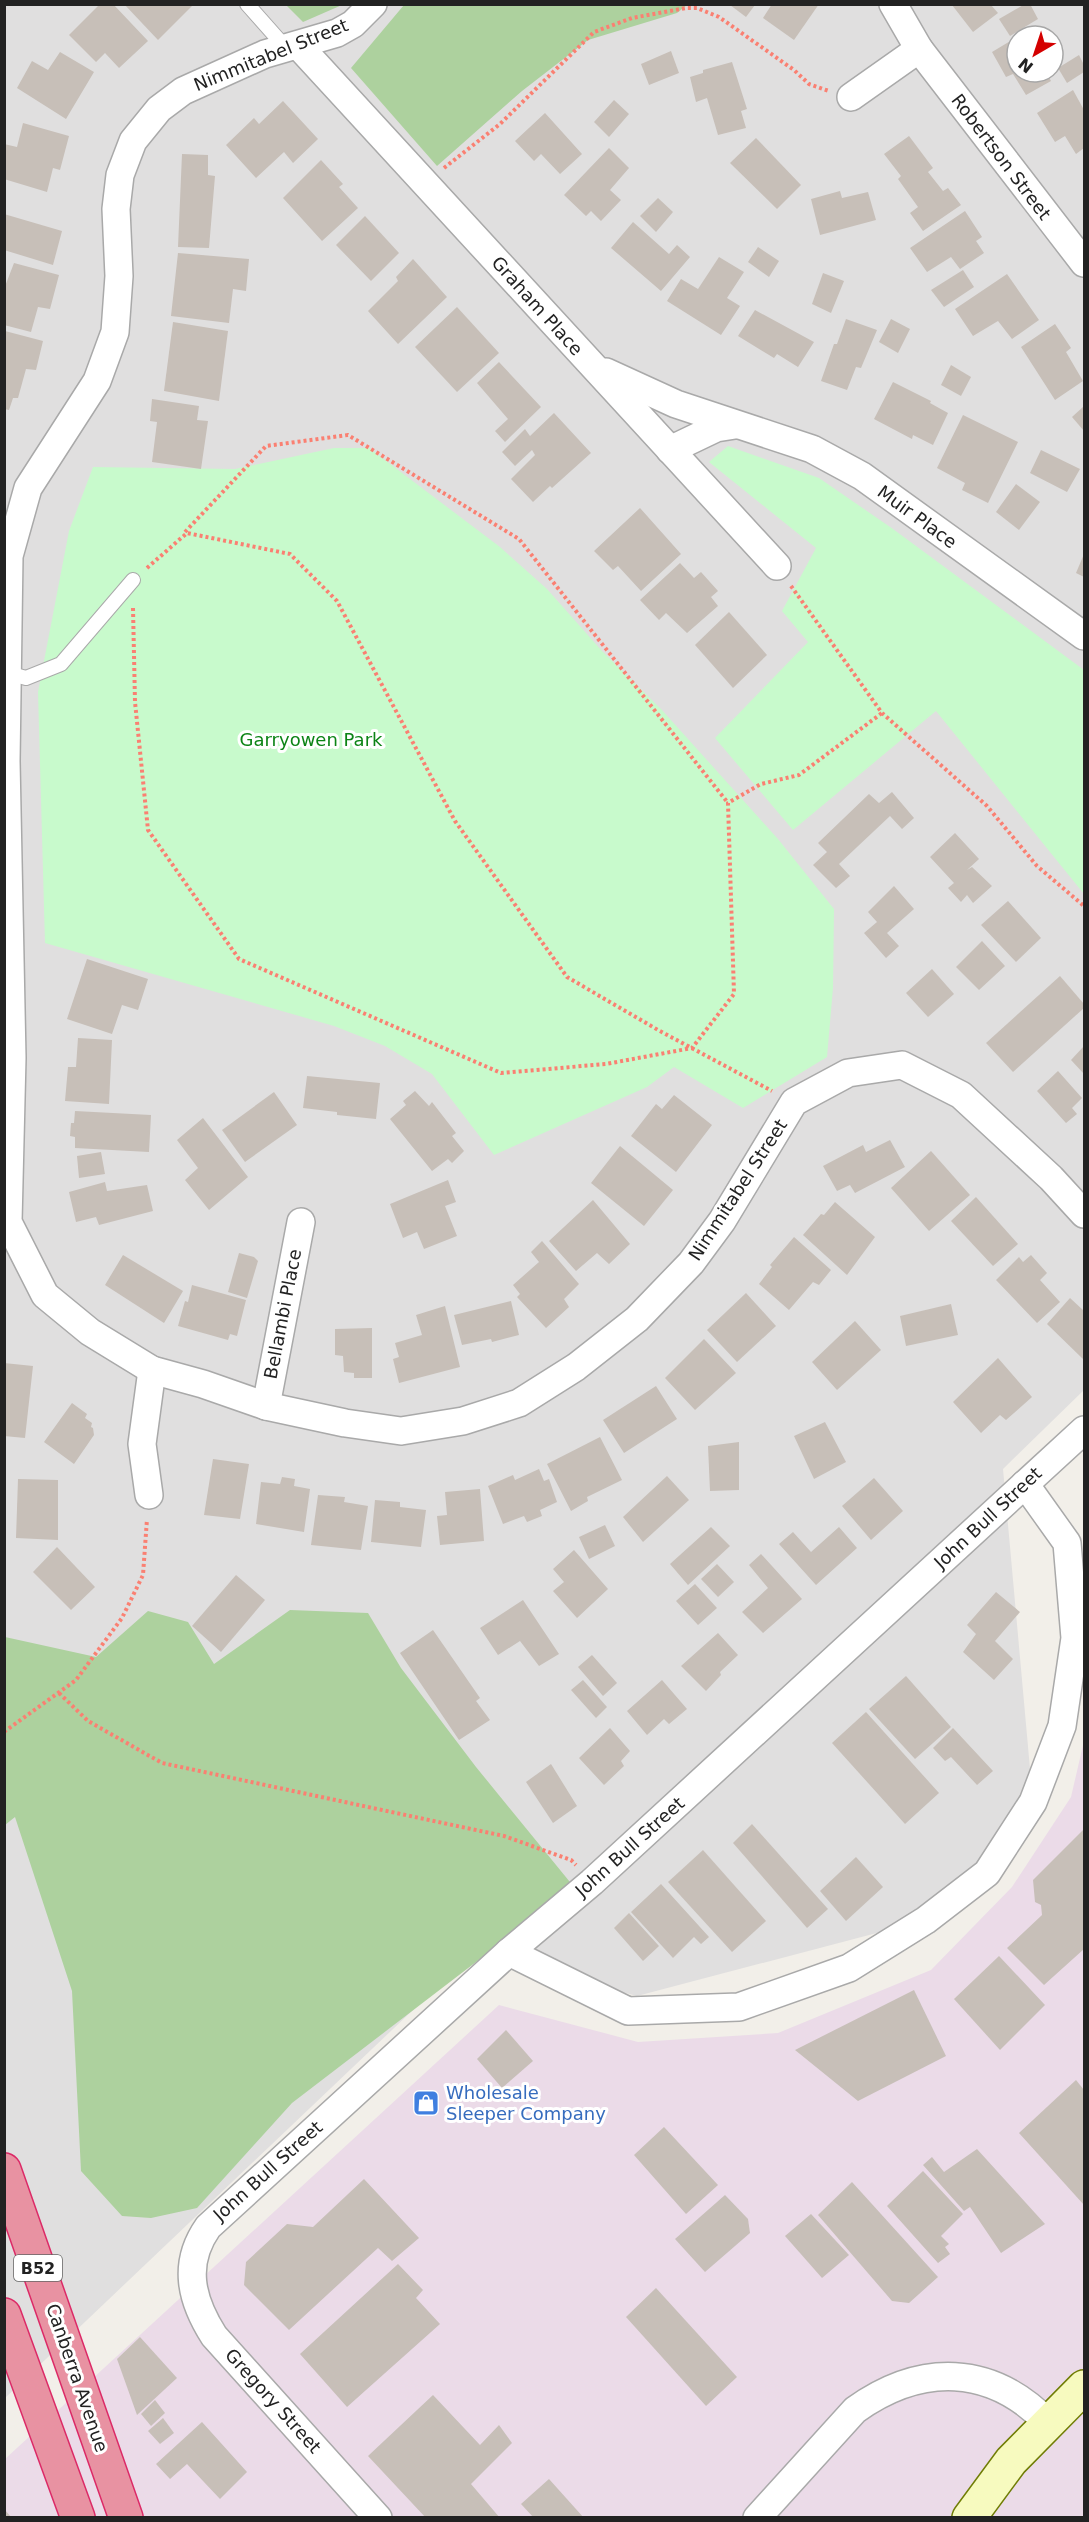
<svg xmlns="http://www.w3.org/2000/svg" width="1089" height="2522" viewBox="0 0 1089 2522" font-family="'DejaVu Sans',sans-serif">
<style>
.residential{fill:#e0dfdf;fill-rule:evenodd}
.industrial{fill:#ebdbe8}
.forest{fill:#add19e}
.park{fill:#c8facc}
.building{fill:#c7bfb8}
.lines{fill:none;stroke-linecap:round;stroke-linejoin:round}
.lane-casing{stroke:#a9a9a9;stroke-width:16}
.street-casing{stroke:#a9a9a9;stroke-width:30}
.secondary-casing{stroke:#707d05;stroke-width:36}
.highway-casing{stroke:#dc2a67;stroke-width:36}
.path{stroke:#fa8072;stroke-width:4;stroke-dasharray:3 3;stroke-linecap:butt}
.lane{stroke:#fff;stroke-width:14}
.street{stroke:#fff;stroke-width:27}
.secondary{stroke:#f7fabf;stroke-width:33}
.highway{stroke:#e892a2;stroke-width:33}
.labels{text-anchor:middle;stroke-width:6;stroke-linejoin:round;paint-order:stroke}
.shield{fill:#fff;stroke:#646464;stroke-width:1.5}
.shield-label{font-size:16px;font-weight:bold;fill:#222}
.street-label{font-size:18px;fill:#222;stroke:#fff}
.park-label{font-size:18px;fill:#0c8416;stroke:#fff}
.shop-label{font-size:18px;fill:#366cbe;stroke:#fff;text-anchor:start}
</style>
<rect width="100%" height="100%" fill="#f2efe9"/>
<path class="residential" d="M 5,5 L 1084,5 L 1084,1390 L 1003,1469 L 1033,1802 L 926,1920 L 637,1996 L 474,1952 L 5,2398 ZM 1017,36 L 1053,36 L 1053,72 L 1017,72 Z"/>
<polygon class="industrial" points="1084,1741 1084,2517 5,2518 5,2459 499,2005 638,2042 778,2033 931,1970 1012,1887 1071,1797"/>
<g class="forest">
<polygon points="286,5 342,5 303,22"/>
<polygon points="404,5 404,4 687,5 677,13 588,40 522,91 437,166 351,68"/>
<polygon points="290,1610 368,1613 401,1668 476,1767 574,1887 292,2103 197,2208 151,2218 122,2216 81,2171 72,1991 15,1817 5,1825 5,1637 96,1657 148,1611 188,1622 214,1664"/>
</g>
<g class="park">
<polygon points="728,446 819,478 893,529 1084,670 1084,894 936,711 793,830 715,738 808,642 782,611 816,548 709,462"/>
<polygon points="334,448 369,448 500,547 547,589 602,651 661,709 778,839 834,909 833,988 827,1057 743,1108 674,1067 647,1087 494,1155 432,1074 385,1046 334,1026 45,943 38,692 69,531 93,467 235,469"/>
</g>
<g class="building">
<polygon points="100,4 113,4 148,41 119,68 105,53 96,62 69,35"/>
<polygon points="124,4 194,4 158,40"/>
<polygon points="772,4 819,4 794,40 763,18"/>
<polygon points="1025,4 1030,4 1038,19 1010,36 999,19"/>
<polygon points="730,5 755,5 746,17"/>
<polygon points="952,5 991,5 998,13 973,32"/>
<polygon points="1017,37 1017,72 1046,72 1051,81 1026,95 1013,74 1006,77 992,52"/>
<polygon points="671,51 679,73 649,85 641,64"/>
<polygon points="60,52 94,72 66,119 17,88 32,61 48,70"/>
<polygon points="1079,55 1084,65 1084,72 1067,83 1058,68"/>
<polygon points="732,62 747,109 741,111 746,128 718,135 707,98 696,102 690,77 703,73 703,70"/>
<polygon points="1073,90 1084,110 1084,148 1076,154 1065,136 1055,142 1037,113"/>
<polygon points="614,100 629,114 609,137 594,122"/>
<polygon points="283,101 318,139 293,163 284,152 256,178 226,145 254,118 259,124"/>
<polygon points="545,113 582,154 560,174 541,154 534,161 515,141"/>
<polygon points="23,123 69,136 60,170 53,168 47,192 4,179 4,144 17,147"/>
<polygon points="909,136 933,168 928,172 943,191 948,188 961,205 923,231 910,213 918,207 898,179 901,176 884,154"/>
<polygon points="756,138 801,185 777,209 730,163"/>
<polygon points="609,148 629,168 610,190 621,200 601,221 591,211 586,216 564,195"/>
<polygon points="182,154 208,155 208,175 215,176 209,248 178,247"/>
<polygon points="321,160 343,184 339,187 358,208 322,241 283,198"/>
<polygon points="840,191 842,198 868,192 876,220 820,235 811,199"/>
<polygon points="658,198 673,212 656,232 640,216"/>
<polygon points="965,211 982,237 976,241 984,253 960,269 951,257 927,272 910,248"/>
<polygon points="4,214 62,231 53,265 4,250"/>
<polygon points="365,216 399,253 371,281 336,245"/>
<polygon points="633,222 669,254 677,245 690,257 661,291 611,248"/>
<polygon points="758,247 779,261 769,277 748,262"/>
<polygon points="178,253 249,259 246,291 233,289 229,323 171,316"/>
<polygon points="719,257 744,272 727,298 740,306 721,335 667,301 681,279 698,289"/>
<polygon points="413,259 447,297 398,344 368,311 398,281 396,277"/>
<polygon points="14,263 59,275 50,309 38,307 31,332 4,325 4,289"/>
<polygon points="963,270 974,287 944,307 931,290"/>
<polygon points="823,273 844,281 831,313 812,304"/>
<polygon points="1007,274 1039,320 1012,339 998,321 973,336 955,309"/>
<polygon points="457,307 499,353 457,392 415,347"/>
<polygon points="755,310 814,342 798,367 777,354 774,358 738,336"/>
<polygon points="846,319 877,330 861,368 856,367 847,390 821,381 834,344 837,344"/>
<polygon points="891,319 910,329 898,353 879,342"/>
<polygon points="173,322 228,331 219,401 164,391"/>
<polygon points="1055,324 1071,348 1066,352 1083,381 1055,400 1021,347"/>
<polygon points="5,331 43,341 36,370 26,369 18,398 13,398 9,410 4,409"/>
<polygon points="499,362 541,407 505,442 495,431 508,419 477,383"/>
<polygon points="951,365 971,377 961,396 941,385"/>
<polygon points="893,382 931,401 930,403 948,413 933,445 913,435 912,439 874,419"/>
<polygon points="152,399 199,406 197,420 208,421 201,469 152,462 157,422 150,421"/>
<polygon points="1084,406 1084,431 1072,417"/>
<polygon points="554,413 591,453 552,488 550,486 533,502 511,479 535,455 532,450 515,466 502,452 525,429 530,436"/>
<polygon points="963,415 1018,442 988,503 962,490 965,483 937,468"/>
<polygon points="1041,450 1080,469 1067,492 1030,473"/>
<polygon points="1016,484 1040,502 1019,530 996,512"/>
<polygon points="640,508 681,554 641,591 618,566 613,570 594,551"/>
<polygon points="1084,554 1084,577 1076,573"/>
<polygon points="680,563 694,578 701,572 718,591 711,597 718,606 687,633 666,613 659,620 640,600"/>
<polygon points="729,612 767,655 733,688 695,645"/>
<polygon points="892,792 914,818 902,829 890,816 839,864 850,876 836,888 813,865 827,852 818,843 869,794 879,803"/>
<polygon points="955,833 979,859 967,870 972,867 992,886 973,903 967,895 961,902 948,888 954,883 930,857"/>
<polygon points="894,886 914,909 887,933 899,946 886,958 864,933 877,922 868,912"/>
<polygon points="1008,901 1041,938 1016,962 981,925"/>
<polygon points="982,941 1005,966 979,990 956,967"/>
<polygon points="87,959 148,979 138,1010 122,1005 112,1034 67,1019"/>
<polygon points="932,969 954,994 928,1017 906,993"/>
<polygon points="1060,976 1084,1004 1084,1008 1013,1072 986,1043"/>
<polygon points="78,1038 112,1040 109,1104 65,1101 68,1067 76,1067"/>
<polygon points="1084,1046 1084,1074 1071,1060"/>
<polygon points="1058,1071 1082,1098 1072,1108 1077,1114 1066,1123 1037,1091"/>
<polygon points="307,1076 380,1083 376,1119 337,1115 337,1112 303,1108"/>
<polygon points="415,1091 429,1106 432,1102 456,1133 452,1136 464,1151 452,1163 448,1159 432,1171 390,1119 406,1105 403,1101"/>
<polygon points="274,1092 297,1125 245,1162 222,1130"/>
<polygon points="674,1095 712,1125 676,1172 631,1136 656,1104 662,1109"/>
<polygon points="75,1111 151,1115 149,1152 75,1148 75,1137 70,1136 71,1123 74,1123"/>
<polygon points="203,1118 248,1177 209,1210 185,1180 198,1168 177,1140"/>
<polygon points="890,1140 905,1167 855,1193 850,1185 837,1191 823,1166 863,1145 866,1152"/>
<polygon points="620,1146 673,1190 644,1226 591,1183"/>
<polygon points="931,1151 970,1195 929,1231 891,1188"/>
<polygon points="101,1152 105,1174 79,1178 77,1156"/>
<polygon points="448,1180 456,1202 445,1206 457,1236 424,1249 417,1232 403,1238 390,1204"/>
<polygon points="105,1182 107,1191 147,1185 153,1211 99,1225 96,1217 76,1222 69,1192"/>
<polygon points="976,1197 1018,1244 993,1266 951,1221"/>
<polygon points="593,1200 630,1244 609,1264 597,1253 576,1271 549,1241"/>
<polygon points="835,1202 875,1237 847,1275 803,1235 821,1214 824,1215"/>
<polygon points="794,1237 831,1270 819,1285 813,1282 789,1310 759,1284 772,1267 770,1265"/>
<polygon points="542,1241 579,1284 564,1299 569,1307 546,1328 517,1297 520,1294 513,1285 539,1262 531,1252"/>
<polygon points="239,1253 254,1257 258,1261 247,1298 228,1292"/>
<polygon points="123,1255 183,1291 164,1323 105,1285"/>
<polygon points="1031,1255 1047,1273 1040,1280 1060,1302 1037,1323 996,1280 1019,1257 1023,1262"/>
<polygon points="192,1285 246,1300 237,1336 230,1334 228,1340 178,1326 185,1301 188,1302"/>
<polygon points="746,1293 776,1326 737,1362 707,1330"/>
<polygon points="1070,1298 1084,1311 1084,1360 1047,1324"/>
<polygon points="511,1301 519,1335 492,1342 491,1339 462,1345 454,1315"/>
<polygon points="951,1304 958,1335 906,1346 900,1316"/>
<polygon points="445,1306 460,1367 399,1383 393,1359 399,1357 395,1343 422,1335 416,1315"/>
<polygon points="855,1321 881,1350 837,1390 812,1362"/>
<polygon points="372,1328 372,1378 354,1378 354,1373 344,1372 343,1356 335,1355 335,1329"/>
<polygon points="704,1339 736,1373 695,1410 665,1378"/>
<polygon points="998,1358 1032,1397 1006,1420 1000,1415 981,1433 953,1402"/>
<polygon points="4,1363 33,1366 25,1438 4,1436"/>
<polygon points="656,1386 677,1419 624,1453 603,1420"/>
<polygon points="72,1403 87,1414 85,1418 92,1423 91,1427 93,1428 94,1435 74,1464 44,1442"/>
<polygon points="825,1422 846,1462 814,1479 794,1436"/>
<polygon points="600,1437 622,1480 587,1497 588,1501 571,1511 547,1464"/>
<polygon points="739,1442 739,1490 710,1491 708,1446"/>
<polygon points="213,1459 249,1464 240,1519 204,1515"/>
<polygon points="539,1469 544,1481 549,1479 557,1502 540,1510 542,1516 527,1522 524,1516 503,1524 488,1486 513,1475 515,1480"/>
<polygon points="667,1476 689,1500 643,1542 623,1517"/>
<polygon points="282,1477 295,1479 294,1486 310,1489 304,1532 256,1524 261,1482 280,1484"/>
<polygon points="874,1478 903,1511 871,1540 842,1506"/>
<polygon points="18,1479 58,1480 58,1540 16,1538"/>
<polygon points="480,1489 484,1541 440,1545 437,1516 447,1515 445,1492"/>
<polygon points="318,1495 345,1497 344,1502 368,1506 361,1550 311,1545"/>
<polygon points="375,1500 400,1502 400,1507 426,1510 421,1547 371,1542"/>
<polygon points="605,1525 615,1546 589,1559 579,1537"/>
<polygon points="711,1527 730,1546 688,1585 670,1564"/>
<polygon points="839,1527 857,1548 816,1585 779,1544 793,1532 811,1552"/>
<polygon points="57,1547 95,1587 71,1610 33,1572"/>
<polygon points="574,1550 608,1589 577,1618 553,1591 564,1582 553,1569"/>
<polygon points="761,1554 802,1599 763,1633 742,1612 768,1588 749,1565"/>
<polygon points="717,1564 734,1582 718,1597 701,1579"/>
<polygon points="236,1575 265,1600 221,1652 192,1626"/>
<polygon points="695,1584 717,1608 698,1625 676,1601"/>
<polygon points="996,1592 1020,1612 995,1641 1013,1659 994,1680 963,1652 976,1634 967,1625"/>
<polygon points="523,1600 559,1654 539,1666 520,1641 498,1655 480,1628"/>
<polygon points="433,1630 480,1698 476,1701 490,1720 459,1740 400,1653"/>
<polygon points="718,1633 738,1655 720,1672 721,1675 706,1691 681,1666"/>
<polygon points="592,1655 617,1683 603,1696 578,1667"/>
<polygon points="906,1676 951,1727 915,1759 869,1709"/>
<polygon points="583,1680 607,1707 596,1718 571,1690"/>
<polygon points="662,1680 687,1709 669,1724 664,1719 647,1735 627,1711"/>
<polygon points="866,1712 939,1793 905,1824 832,1743"/>
<polygon points="610,1728 630,1751 621,1761 624,1766 604,1785 579,1758"/>
<polygon points="953,1728 993,1771 977,1785 951,1757 945,1761 933,1748"/>
<polygon points="551,1764 577,1806 553,1823 526,1782"/>
<polygon points="752,1824 828,1909 807,1928 733,1843"/>
<polygon points="1084,1829 1084,1949 1044,1985 1007,1948 1042,1915 1041,1905 1035,1902 1033,1880"/>
<polygon points="703,1850 766,1921 732,1952 668,1882"/>
<polygon points="856,1857 883,1887 846,1921 820,1891"/>
<polygon points="661,1884 709,1937 701,1944 694,1937 673,1958 631,1912"/>
<polygon points="629,1913 659,1946 643,1961 614,1928"/>
<polygon points="999,1956 1045,2005 1000,2050 954,1999"/>
<polygon points="914,1990 946,2056 858,2101 795,2050"/>
<polygon points="506,2030 533,2061 502,2088 477,2059"/>
<polygon points="1076,2080 1084,2090 1084,2205 1019,2133"/>
<polygon points="664,2127 718,2185 686,2214 634,2155"/>
<polygon points="977,2149 1045,2224 1001,2253 970,2207 964,2211 923,2165 932,2157 944,2172"/>
<polygon points="923,2171 963,2214 941,2236 949,2244 945,2247 950,2254 938,2263 887,2206"/>
<polygon points="364,2179 419,2238 392,2261 378,2248 289,2330 244,2285 246,2262 287,2224 313,2227"/>
<polygon points="852,2182 938,2277 909,2303 892,2301 818,2215"/>
<polygon points="725,2195 748,2219 750,2233 705,2272 675,2239"/>
<polygon points="811,2214 849,2255 822,2278 785,2236"/>
<polygon points="398,2264 423,2290 416,2298 440,2324 347,2407 300,2354"/>
<polygon points="656,2288 737,2377 706,2406 626,2317"/>
<polygon points="140,2337 177,2378 137,2415 117,2359"/>
<polygon points="433,2395 480,2445 499,2425 512,2443 471,2484 500,2518 426,2518 368,2456"/>
<polygon points="155,2400 165,2413 151,2426 141,2414"/>
<polygon points="163,2418 174,2433 160,2444 148,2431"/>
<polygon points="202,2422 247,2472 220,2499 187,2464 170,2479 156,2464"/>
<polygon points="549,2479 584,2518 534,2518 521,2504"/>
<polygon points="4,2509 12,2518 4,2518"/>
</g>
<g class="lines">
<defs>
<g id="lane">
<polyline points="247,4 286,48"/>
<polyline points="8,673 26,678 61,664 133,580"/>
</g>
<g id="street">
<polyline points="373,4 353,24 337,33 265,54 183,91 159,109 133,141 120,175 116,209 119,276 115,332 97,381 28,488 9,556 6,761 12,1058 8,1222 45,1295 90,1332 152,1370 203,1384 266,1406 345,1423 401,1431 463,1421 519,1403 576,1367 637,1319 691,1263 722,1221 794,1102 848,1073 902,1065 961,1095 1051,1178 1084,1214"/>
<polyline points="893,4 919,49 1084,263"/>
<polyline points="298,45 777,566"/>
<polyline points="851,97 919,49"/>
<polyline points="606,372 676,404 812,449 862,476 1084,636"/>
<polyline points="670,450 716,428 735,425"/>
<polyline points="266,1406 301,1222"/>
<polyline points="149,1495 142,1444 152,1370"/>
<polyline points="509,1952 628,2011 739,2007 849,1968 926,1920 987,1873 1033,1802 1062,1726 1075,1638 1067,1543 1025,1484"/>
<path d="M 378,2518 L 214,2336 C 191,2300 182,2264 208,2227 L 509,1952 L 592,1882 L 1084,1430"/>
<path d="M 757,2518 L 855,2410 C 921,2363 991,2364 1048,2423"/>
</g>
<polyline id="secondary" points="969,2518 1011,2461 1084,2387"/>
<g id="highway">
<polyline points="4,2170 126,2518"/>
<polyline points="4,2315 78,2518"/>
</g>
</defs>
<use href="#lane" class="lane-casing"/>
<use href="#street" class="street-casing"/>
<use href="#secondary" class="secondary-casing"/>
<use href="#highway" class="highway-casing"/>
<g class="path">
<polyline points="444,168 500,124 594,32 632,18 686,8 697,8 719,17 794,70 809,84 829,91"/>
<polyline points="185,532 266,446 348,435 519,539 728,803"/>
<polyline points="147,568 187,533 290,554 337,601 455,821 567,977 658,1030 772,1091"/>
<polyline points="791,586 882,713 987,806 1037,866 1084,906"/>
<polyline points="133,608 135,702 148,830 239,959 501,1073 606,1064 692,1048 734,994 728,803 761,784 799,775 882,713"/>
<polyline points="59,1693 88,1721 162,1763 504,1836 571,1860 576,1865"/>
<polyline points="4,1732 76,1680 122,1618 143,1575 147,1519"/>
</g>
<use href="#lane" class="lane"/>
<use href="#street" class="street"/>
<use href="#secondary" class="secondary"/>
<use href="#highway" class="highway"/>
</g>
<defs>
<symbol id="shop-square" viewBox="-11 -11 22 22"><rect x="-9" y="-9" width="18" height="18" rx="4" fill="#3f7fe0" stroke="#fff"/><path d="M-5-2.5h2.3a2.7 3.5 0 0 1 5.4 0H5L5.5 6h-11ZM-1.5-2.5h3a1.5 2.3 0 0 0-3 0Z" fill="#fff"/></symbol>
</defs>
<g fill-rule="evenodd">
<use href="#shop-square" x="411" y="2088" width="30" height="30"/>
</g>
<g class="labels">
<rect class="shield" x="14" y="2255" width="48" height="26" rx="4.5"/>
<g class="shield-label">
<text x="38" y="2274">B52</text>
</g>
<g class="street-label">
<text transform="translate(271 55) rotate(-22)" y="6">Nimmitabel Street</text>
<text transform="translate(1001 157) rotate(53)" y="6">Robertson Street</text>
<text transform="translate(537 306) rotate(48)" y="6">Graham Place</text>
<text transform="translate(917 517) rotate(36)" y="6">Muir Place</text>
<text transform="translate(738 1190) rotate(-57)" y="6">Nimmitabel Street</text>
<text transform="translate(283 1314) rotate(-79)" y="6">Bellambi Place</text>
<text transform="translate(988 1518) rotate(-43)" y="6">John Bull Street</text>
<text transform="translate(630 1847) rotate(-42)" y="6">John Bull Street</text>
<text transform="translate(268 2171) rotate(-42)" y="6">John Bull Street</text>
<text transform="translate(77 2378) rotate(71)" y="6">Canberra Avenue</text>
<text transform="translate(273 2401) rotate(48)" y="6">Gregory Street</text>
</g>
<g class="park-label">
<text x="311" y="746">Garryowen Park</text>
</g>
<g class="shop-label">
<text x="446" y="2099">Wholesale<tspan x="446" dy="21">Sleeper Company</tspan></text>
</g>
</g>
<rect width="1089" height="2522" fill="none" stroke="#222222" stroke-width="12"/>
<g transform="translate(1035 54) rotate(219)"><circle r="28" fill="#ffffff" stroke="#a7a7a7" stroke-width="1.5"/>
<path d="M0-4.5L10 22L0 15L-10 22Z" fill="#d40000"/>
<text y="-9" font-size="16" font-weight="bold" text-anchor="middle" fill="#222222">N</text>
</g>
</svg>
